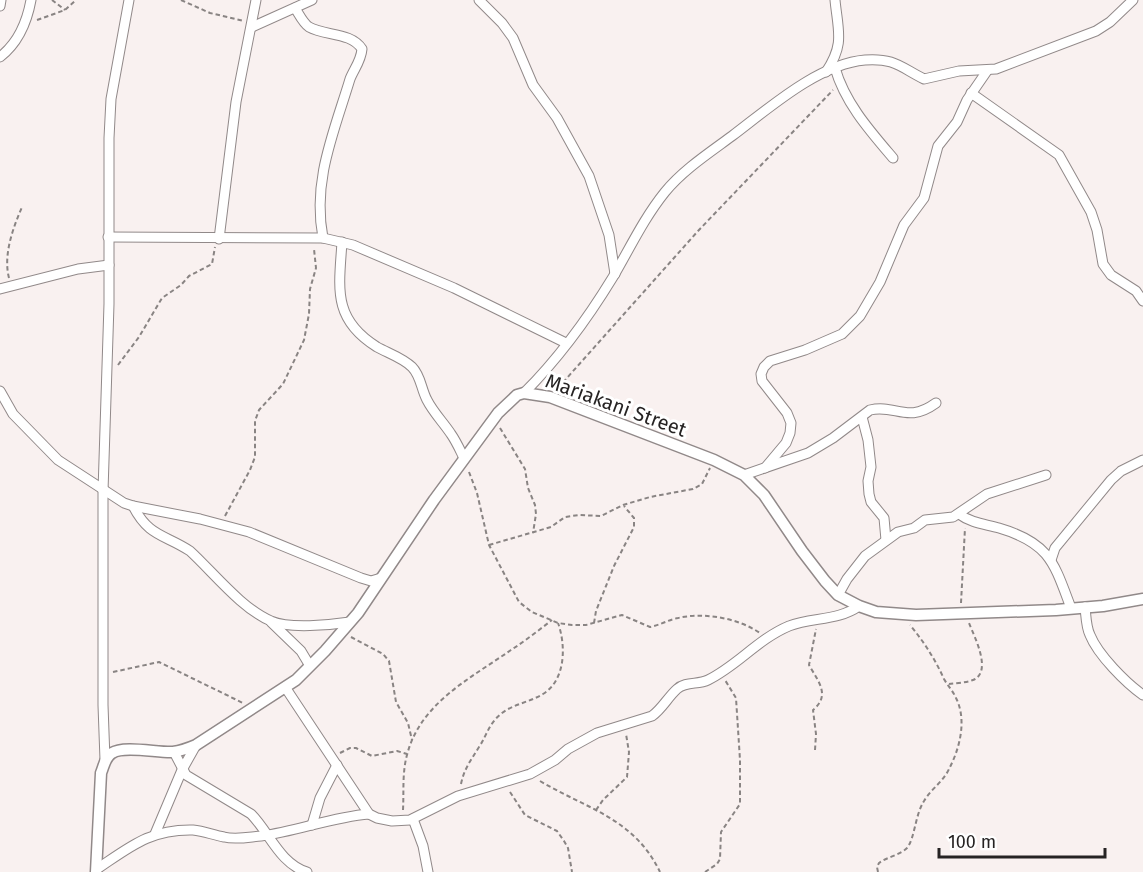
<svg xmlns="http://www.w3.org/2000/svg" width="1143" height="872" viewBox="0 0 1143 872" font-family="'Fira Sans',sans-serif">
<style>
.lines{fill:none;stroke-linecap:round;stroke-linejoin:round}
.minor-casing{stroke:#918989;stroke-width:11}
.tertiary-casing{stroke:#918989;stroke-width:13}
.path{stroke:#898483;stroke-width:2;stroke-dasharray:4.5 3;stroke-linecap:butt}
.minor{stroke:#fff;stroke-width:9}
.tertiary{stroke:#fff;stroke-width:10}
.labels{text-anchor:middle;stroke-width:6;stroke-linejoin:round;paint-order:stroke}
.street-label{font-size:20px;fill:#262323;stroke:#fff}
</style>
<rect width="100%" height="100%" fill="#f9f1f0"/>
<g class="lines">
<defs>
<g id="minor">
<polyline points="479,0 502,23 513,38 533,85 557,118 589,176 609,235 615,274"/>
<polyline points="0,6 1,0"/>
<path d="M 295,8 C 299,14 303,23 309,27 C 325,36 351,32 362,49 C 361,61 354,69 350,79 C 334,132 312,181 323,238"/>
<polyline points="252,27 312,0"/>
<path d="M 0,57 C 18,43 27,22 31,0"/>
<path d="M 835,68 C 845,103 870,131 893,158"/>
<path d="M 826,72 C 845,44 838,31 835,0"/>
<polyline points="971,93 1059,155 1091,212 1097,230 1103,264 1111,275 1136,291 1143,301"/>
<polyline points="108,237 323,238 353,245 454,288 566,343"/>
<polyline points="219,239 236,102 256,0"/>
<path d="M 342,242 C 339,288 332,319 377,347 C 388,353 403,358 412,367 C 421,376 421,389 427,400 C 433,412 443,422 451,434 C 456,441 460,450 464,458"/>
<polyline points="0,289 78,269 109,265"/>
<polyline points="0,391 13,414 58,460 124,503 133,506 200,519 249,532 361,578 371,581 381,578"/>
<path d="M 524,393 C 558,359 588,318 613,277 C 630,248 644,218 665,192 C 683,170 709,153 732,136 C 768,109 818,64 865,60 C 895,58 900,67 924,79 L 959,71 L 996,69 L 1096,31 L 1110,22 L 1133,0"/>
<polyline points="862,417 868,440 871,467 868,481 869,494 871,502 884,518 886,540"/>
<polyline points="765,468 786,443 790,433 791,423 787,413 762,381 761,374 764,367 770,361 805,350 842,334 860,316 880,282 904,225 924,198 938,146 957,122 967,100 987,71"/>
<path d="M 744,475 L 808,453 L 833,438 L 870,410 C 896,404 907,424 936,403"/>
<path d="M 133,506 C 149,537 164,534 190,551 C 213,572 242,609 271,621 C 289,629 330,625 350,622"/>
<path d="M 959,514 C 971,523 985,524 999,528 C 1050,543 1054,563 1071,608"/>
<polyline points="1051,560 1055,548 1111,480 1121,471 1143,460"/>
<polyline points="838,595 847,579 865,556 898,532 914,528 925,520 953,517 987,494 1046,475"/>
<path d="M 1085,607 C 1086,616 1086,627 1090,635 C 1098,655 1126,683 1143,695"/>
<polyline points="271,622 301,651 310,666"/>
<path d="M 285,687 L 369,814 L 377,818 L 392,821 L 410,820 L 458,796 L 530,774 L 555,760 L 568,749 L 597,733 L 652,716 C 662,709 668,697 677,689 C 686,681 698,685 708,680 C 737,666 758,639 789,626 C 812,617 838,621 859,606"/>
<path d="M 174,752 L 186,775 L 251,814 C 269,832 280,864 307,872"/>
<polyline points="105,760 103,705 103,491 109,304 109,138 111,99 129,0"/>
<polyline points="413,819 423,846 428,872"/>
<polyline points="312,825 320,798 337,765"/>
<polyline points="155,834 182,770 196,745"/>
<path d="M 97,869 C 130,847 150,829 193,830 C 204,831 213,835 224,837 C 236,840 249,837 261,836 C 298,831 332,817 369,814"/>
</g>
<path id="tertiary" d="M 96,872 L 101,773 C 104,766 105,757 112,753 C 124,745 158,753 173,752 C 181,751 189,748 196,745 L 296,680 L 325,651 L 358,613 L 434,500 L 498,413 L 517,395 L 524,393 L 550,397 L 714,460 L 744,475 L 764,495 L 802,551 L 825,581 L 838,595 L 859,606 L 876,612 L 916,615 L 1056,610 L 1103,606 L 1143,599"/>
</defs>
<use href="#minor" class="minor-casing"/>
<use href="#tertiary" class="tertiary-casing"/>
<g class="path">
<polyline points="52,0 65,10"/>
<polyline points="181,0 210,13 244,21"/>
<polyline points="37,20 65,10 76,0"/>
<path d="M 9,278 C 3,255 13,228 22,207"/>
<polyline points="118,365 139,337 162,298 181,285 189,276 212,264 215,247"/>
<polyline points="558,388 698,231 833,90"/>
<polyline points="500,428 525,469 528,488 535,505 536,514 533,533"/>
<path d="M 469,472 L 477,493 L 489,545 L 519,602 L 532,612 L 558,623 L 572,625 L 586,625 L 622,615 L 650,627 C 660,625 668,620 678,618 C 704,612 738,618 760,633"/>
<polyline points="225,516 250,470 255,457 255,421 259,410 283,384 304,340 309,314 310,289 316,268 314,249"/>
<polyline points="489,545 551,527 565,517 579,515 601,516 623,505 650,497 693,489 702,484 710,468"/>
<polyline points="961,603 965,528"/>
<polyline points="594,623 596,611 614,566 634,527 634,518 624,506"/>
<polyline points="351,637 383,654 389,661 396,702 408,723 412,740"/>
<polyline points="113,672 159,662 243,703"/>
<path d="M 949,684 C 956,683 966,683 973,680 C 993,672 974,636 969,623"/>
<path d="M 815,750 L 816,734 L 813,710 C 831,695 818,681 809,665 L 816,629"/>
<polyline points="340,753 350,748 356,748 372,756 397,751 407,754"/>
<path d="M 540,781 C 587,809 634,818 660,872"/>
<path d="M 461,784 C 464,769 471,760 479,747 C 487,735 489,723 502,713 C 514,704 530,702 543,694 C 566,680 566,645 558,623"/>
<polyline points="510,792 525,815 557,831 564,841 568,848 572,872"/>
<path d="M 403,810 C 404,792 402,773 407,755 C 420,703 471,678 511,650 C 525,641 539,630 552,620"/>
<polyline points="596,810 603,800 627,777 629,752 626,734"/>
<polyline points="705,872 717,864 720,859 721,832 740,804 740,760 736,698 725,680"/>
<path d="M 878,872 L 877,867 L 879,863 C 887,857 900,855 907,848 C 915,838 915,815 924,801 C 931,789 943,782 949,769 C 960,748 967,720 956,698 C 953,691 948,686 944,679 C 935,659 924,642 910,625"/>
</g>
<use href="#minor" class="minor"/>
<use href="#tertiary" class="tertiary"/>
</g>
<g class="labels">
<g class="street-label">
<text transform="translate(616 405) rotate(20)" y="7">Mariakani Street</text>
</g>
</g>
<path d="M939 848v9h166v-9" fill="none" stroke="#262323" stroke-width="3"/>
<text x="948" y="848" font-size="18" fill="#262323" stroke="#ffffff" stroke-width="4.5" paint-order="stroke">100 m</text>
</svg>
